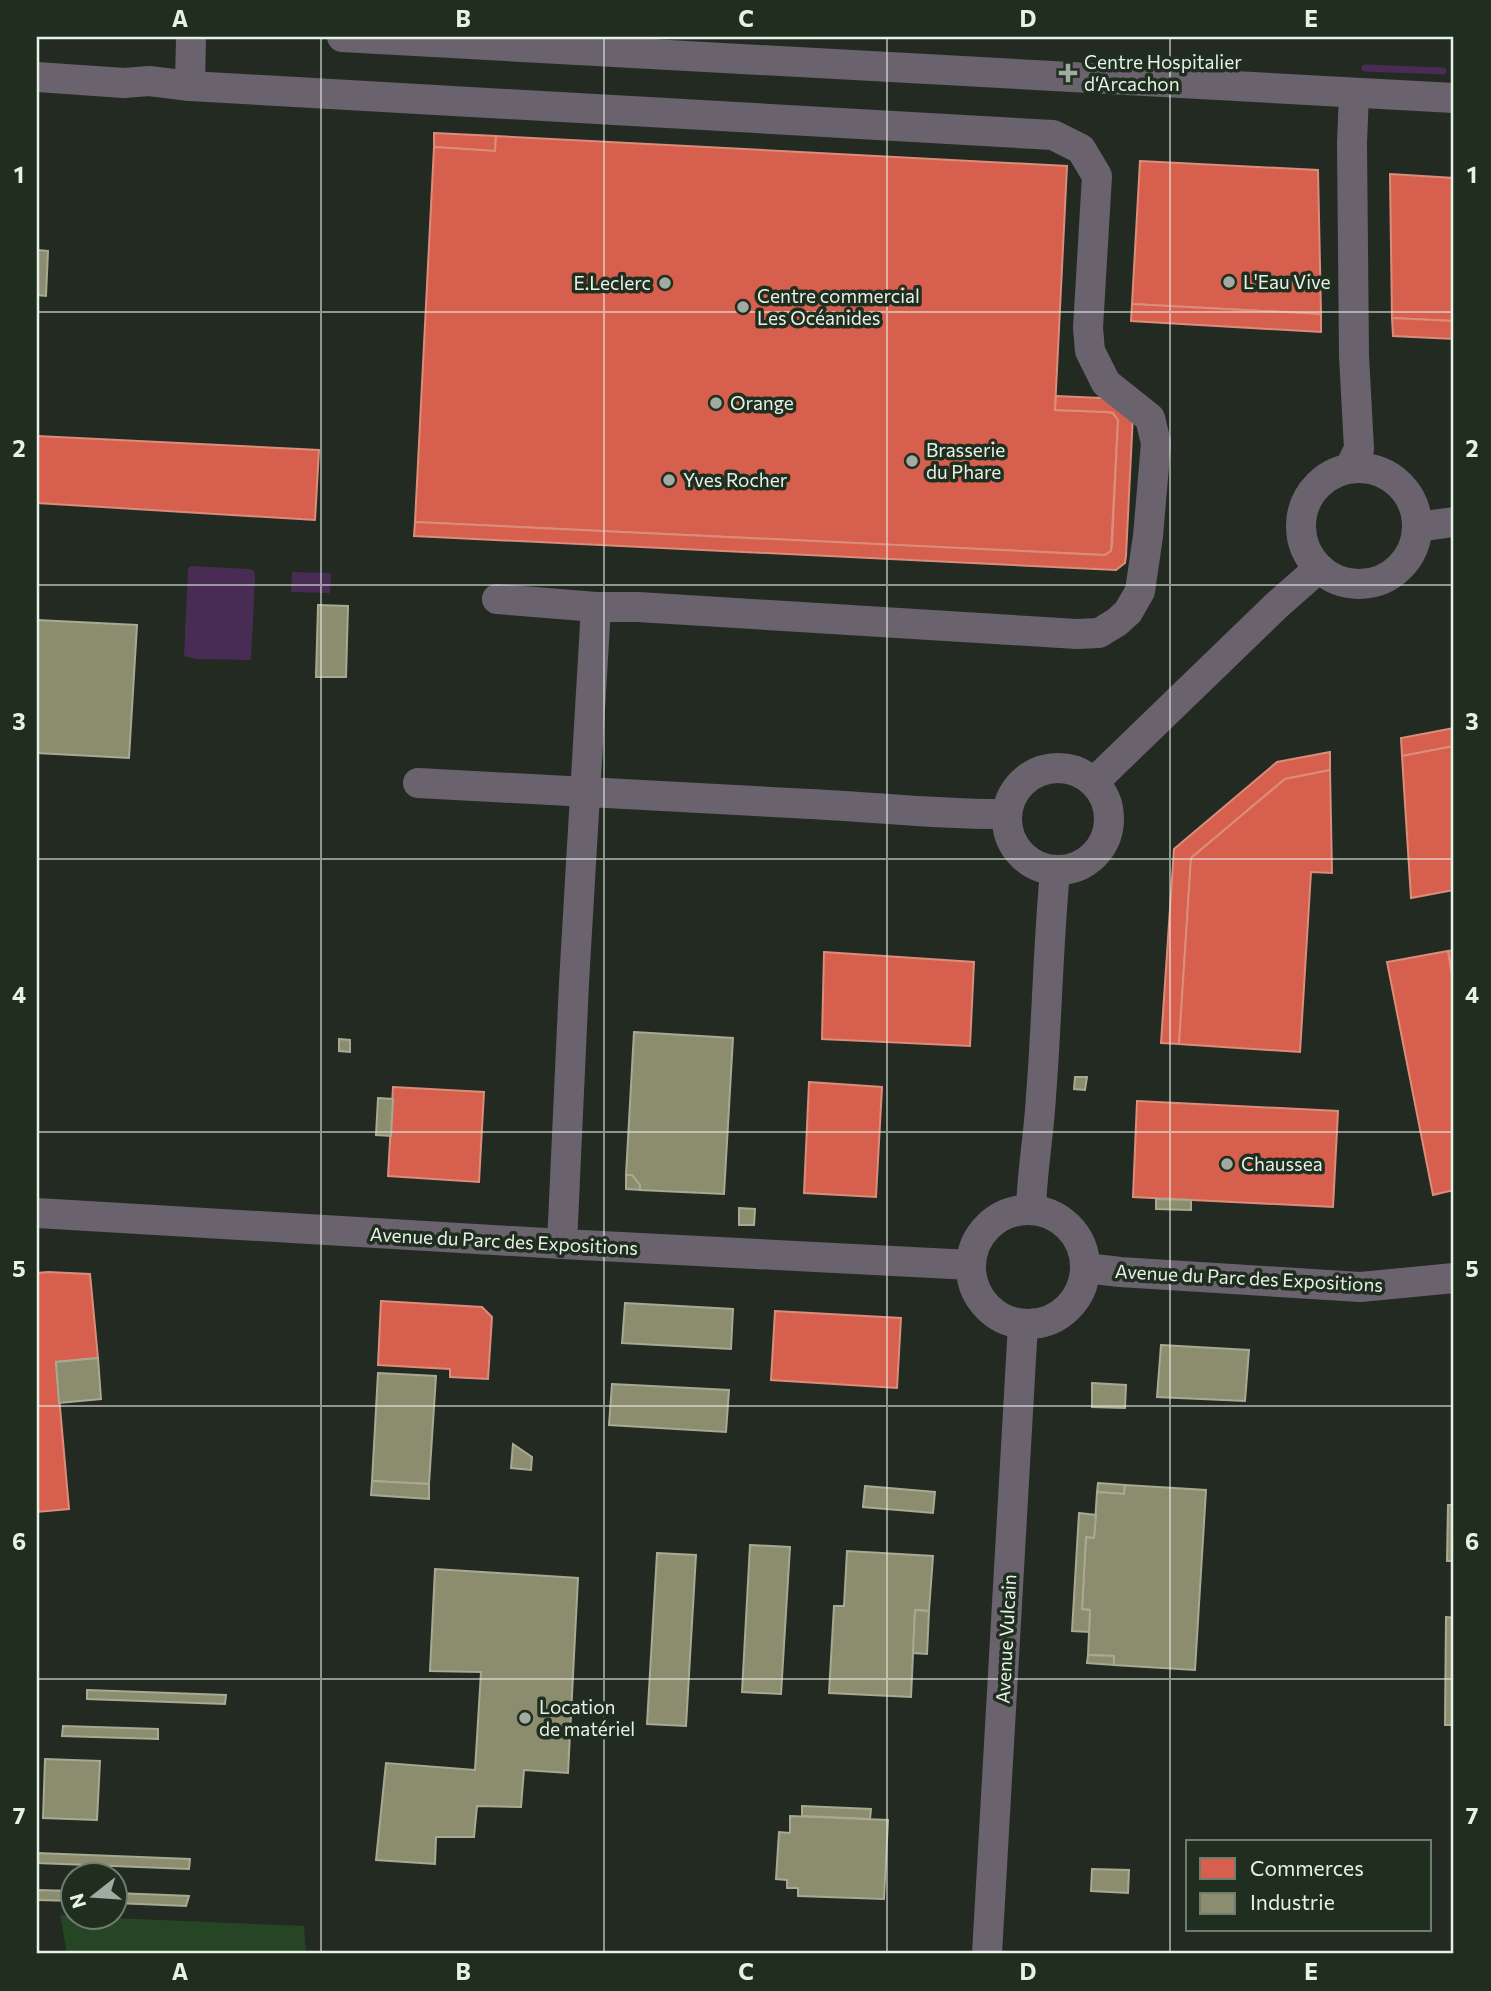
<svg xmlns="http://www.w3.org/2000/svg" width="1491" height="1991" viewBox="0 0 1491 1991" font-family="Commissioner,sans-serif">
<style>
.green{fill:#254525}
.water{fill:#492c53}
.shops{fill:#d6604d;stroke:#db8c7b;stroke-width:2}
.industry{fill:#8c8c6e;stroke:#a7aa92;stroke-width:2}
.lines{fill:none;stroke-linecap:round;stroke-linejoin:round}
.stream{stroke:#492c53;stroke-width:7}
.minor{stroke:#6a636d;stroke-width:30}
.grid{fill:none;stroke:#e7f1e7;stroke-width:2;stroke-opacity:0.55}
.poi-dot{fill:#a2aba2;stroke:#202e1f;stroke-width:2.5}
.labels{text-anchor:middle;stroke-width:7;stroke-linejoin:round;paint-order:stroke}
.poi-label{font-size:19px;fill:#e7f1e7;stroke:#202e1f;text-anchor:start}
.street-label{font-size:19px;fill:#e7f1e7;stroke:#202e1f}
.neatline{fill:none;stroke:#e7f1e7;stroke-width:2.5}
.grid-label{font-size:23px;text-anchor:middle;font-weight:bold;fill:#e7f1e7}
</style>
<rect width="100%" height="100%" fill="#232a22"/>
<polygon class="green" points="60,1915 73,1916 74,1918 113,1918 304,1926 306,1954 67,1954"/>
<g class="water">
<polygon points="191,566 250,569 254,571 255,578 251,660 196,659 184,656 188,568"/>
<polygon points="292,572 331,573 330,593 291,592"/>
</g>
<g class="shops">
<polygon points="434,133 496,136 495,151 434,147"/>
<polygon points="496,136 1067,166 1055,410 1108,412 1113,413 1118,420 1111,551 1105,555 1102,555 415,522 434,147 495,151"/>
<polygon points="1140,161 1318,170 1321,314 1132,304"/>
<polygon points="1390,174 1454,178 1454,321 1392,318"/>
<polygon points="1132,304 1321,314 1321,332 1131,321"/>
<polygon points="1392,318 1454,321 1454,339 1393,336"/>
<polygon points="1056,396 1124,399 1133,414 1126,556 1125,563 1116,570 414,536 415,522 1105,555 1111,551 1112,545 1118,420 1113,413 1108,412 1055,410"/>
<polygon points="37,436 319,450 315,520 37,503"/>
<polygon points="1454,728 1454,746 1402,756 1401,738"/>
<polygon points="1454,746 1454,890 1411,898 1402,756"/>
<polygon points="1330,752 1330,770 1285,779 1191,858 1179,1044 1161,1043 1174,849 1277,762"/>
<polygon points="1330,770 1332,873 1311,872 1300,1052 1179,1044 1191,858 1285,779"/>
<polygon points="1454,950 1454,988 1448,951"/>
<polygon points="1448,951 1454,988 1454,1190 1433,1195 1387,962"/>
<polygon points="824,952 974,962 970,1046 822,1039"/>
<polygon points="809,1082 882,1087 876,1197 804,1193"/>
<polygon points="393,1087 484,1092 479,1182 388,1176"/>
<polygon points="1137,1101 1338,1111 1333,1207 1133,1197"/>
<polygon points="48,1272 90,1274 98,1358 56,1362 69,1509 37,1512 37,1273"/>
<polygon points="381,1301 482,1307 492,1317 488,1379 450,1377 450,1369 378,1365"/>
<polygon points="775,1311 901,1318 897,1388 771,1380"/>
</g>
<g class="industry">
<polygon points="37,250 48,251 46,296 37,295"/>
<polygon points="318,605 348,606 346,677 316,677"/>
<polygon points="37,620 137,625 129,758 37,753"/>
<polygon points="634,1032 733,1038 724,1194 640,1190 640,1185 632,1175 626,1175"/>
<polygon points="339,1039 350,1040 350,1052 339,1051"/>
<polygon points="1075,1077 1087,1077 1085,1090 1074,1089"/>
<polygon points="378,1098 393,1099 391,1136 376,1135"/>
<polygon points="626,1175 632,1175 640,1185 640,1190 626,1189"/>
<polygon points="1156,1199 1191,1200 1191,1210 1156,1209"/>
<polygon points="739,1208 755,1209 754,1225 739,1225"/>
<polygon points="625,1303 733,1309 731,1349 622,1343"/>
<polygon points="1161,1345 1249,1350 1245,1401 1157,1397"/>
<polygon points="98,1358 101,1399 59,1403 56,1362"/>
<polygon points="378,1373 436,1376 429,1484 372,1481"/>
<polygon points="1092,1383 1126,1385 1125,1408 1092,1407"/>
<polygon points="612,1384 729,1390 726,1432 609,1425"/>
<polygon points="513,1444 532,1457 531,1470 511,1468"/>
<polygon points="372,1481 429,1484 429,1499 371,1495"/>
<polygon points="1098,1483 1125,1485 1124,1494 1097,1492"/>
<polygon points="1125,1485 1206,1490 1195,1670 1114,1665 1114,1656 1088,1655 1090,1610 1082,1609 1086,1537 1094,1538 1097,1492 1124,1494"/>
<polygon points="865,1486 935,1492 933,1513 863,1507"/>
<polygon points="1448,1505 1454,1505 1454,1561 1447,1561"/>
<polygon points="1079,1513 1096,1515 1094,1538 1086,1537 1082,1609 1090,1610 1089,1632 1072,1631"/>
<polygon points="750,1545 790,1547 781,1694 742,1692"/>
<polygon points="847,1551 933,1556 929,1611 915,1610 911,1697 829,1693 834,1606 844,1606"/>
<polygon points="657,1553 696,1555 686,1726 647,1724"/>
<polygon points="435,1569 578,1578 568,1773 524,1770 521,1807 477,1806 474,1837 436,1837 435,1864 376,1860 386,1763 475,1770 481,1672 430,1671"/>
<polygon points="915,1610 929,1611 927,1654 913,1653"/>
<polygon points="1446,1617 1454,1618 1454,1725 1445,1725"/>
<polygon points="1088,1655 1114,1656 1114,1665 1087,1663"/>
<polygon points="87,1690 226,1695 225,1704 87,1699"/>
<polygon points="63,1726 158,1729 158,1739 62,1736"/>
<polygon points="45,1759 100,1761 97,1820 43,1818"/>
<polygon points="802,1806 871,1809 870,1819 802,1816"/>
<polygon points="790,1816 888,1820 884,1899 798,1896 798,1888 787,1888 787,1880 776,1879 779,1832 790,1833"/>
<polygon points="37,1853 190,1859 189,1869 37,1863"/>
<polygon points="1092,1869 1129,1870 1128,1893 1091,1891"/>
<polygon points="37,1890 74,1891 74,1901 37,1900"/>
<polygon points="116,1893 167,1895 189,1896 186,1906 116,1903"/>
</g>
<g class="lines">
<polyline class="stream" points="1365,68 1443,71"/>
<g class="minor">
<polyline points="342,37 1454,98"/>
<polyline points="37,77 124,83 149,81 190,86 1053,135 1081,149 1097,176 1088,328 1090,351 1106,383 1150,418 1156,443 1148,536 1140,591 1128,612 1117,622 1099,633 1077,634 638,607 596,607 497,599"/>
<polyline points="190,86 191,37"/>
<polyline points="1350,467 1359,449 1354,356 1352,143 1354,93"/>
<circle cx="1359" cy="526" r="58"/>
<polyline points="1417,527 1454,522"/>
<circle cx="1058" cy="819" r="51"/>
<polyline points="1094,782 1277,605 1319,568"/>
<path d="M 418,783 C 549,790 680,798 810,804 C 876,807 941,815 1006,814"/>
<path d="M 1031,1209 C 1032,1171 1039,1134 1041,1096 C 1047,1021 1048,946 1055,871"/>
<circle cx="1028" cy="1267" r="57"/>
<polyline points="37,1213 562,1244 971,1265"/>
<polyline points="562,1244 574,983 596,607"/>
<polyline points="1086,1268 1120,1272 1360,1287 1454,1278"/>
<polyline points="987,1954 1023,1324"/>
</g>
</g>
<path class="grid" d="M 321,37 L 321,1954M 604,37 L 604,1954M 887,37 L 887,1954M 1170,37 L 1170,1954M 37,312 L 1454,312M 37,585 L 1454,585M 37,859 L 1454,859M 37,1132 L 1454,1132M 37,1406 L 1454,1406M 37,1679 L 1454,1679"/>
<g class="poi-dot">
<path d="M1064.5 62.5h7v7h7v7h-7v7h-7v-7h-7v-7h7z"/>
<circle cx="1229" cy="282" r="7"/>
<circle cx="665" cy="283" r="7"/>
<circle cx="743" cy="307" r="7"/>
<circle cx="716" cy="403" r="7"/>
<circle cx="912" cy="461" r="7"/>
<circle cx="669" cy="480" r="7"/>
<circle cx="1227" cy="1164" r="7"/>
<circle cx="525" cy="1718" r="7"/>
</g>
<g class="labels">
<g class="poi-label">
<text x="1084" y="69">Centre Hospitalier<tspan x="1084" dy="22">d‘Arcachon</tspan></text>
<text x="1243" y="289">L'Eau Vive</text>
<text x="651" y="290" text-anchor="end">E.Leclerc</text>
<text x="757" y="303">Centre commercial<tspan x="757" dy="22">Les Océanides</tspan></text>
<text x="730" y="410">Orange</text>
<text x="926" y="457">Brasserie<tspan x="926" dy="22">du Phare</tspan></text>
<text x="683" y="487">Yves Rocher</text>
<text x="1241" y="1171">Chaussea</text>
<text x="539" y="1714">Location<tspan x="539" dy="22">de matériel</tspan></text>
</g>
<g class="street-label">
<text transform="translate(504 1241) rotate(3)" y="7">Avenue du Parc des Expositions</text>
<text transform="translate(1249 1278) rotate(3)" y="7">Avenue du Parc des Expositions</text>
<text transform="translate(1006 1639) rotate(-87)" y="7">Avenue Vulcain</text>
</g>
</g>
<rect width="1491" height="1991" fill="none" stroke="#202e1f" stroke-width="77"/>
<rect x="1186" y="1840" width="245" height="91" fill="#202e1f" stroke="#707c6f" stroke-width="2"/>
<rect x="1200" y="1858" width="35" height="21" fill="#d6604d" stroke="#707c6f" stroke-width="2"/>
<text x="1250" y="1876" font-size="21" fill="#e7f1e7">Commerces</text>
<rect x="1200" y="1893" width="35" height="21" fill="#8c8c6e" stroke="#707c6f" stroke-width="2"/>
<text x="1250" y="1910" font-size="21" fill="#e7f1e7">Industrie</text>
<g transform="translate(94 1896) rotate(253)"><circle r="33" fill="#202e1f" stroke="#707c6f" stroke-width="2"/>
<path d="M0-5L12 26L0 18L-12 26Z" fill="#a2aba2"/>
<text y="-10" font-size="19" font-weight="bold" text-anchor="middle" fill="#e7f1e7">N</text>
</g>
<rect x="38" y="38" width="1414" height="1914" class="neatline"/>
<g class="grid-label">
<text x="180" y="27">A</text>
<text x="463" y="27">B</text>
<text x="746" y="27">C</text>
<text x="1028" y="27">D</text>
<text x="1311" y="27">E</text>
<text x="19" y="183">1</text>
<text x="1472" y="183">1</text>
<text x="19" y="457">2</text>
<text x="1472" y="457">2</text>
<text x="19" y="730">3</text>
<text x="1472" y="730">3</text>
<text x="19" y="1003">4</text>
<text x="1472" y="1003">4</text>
<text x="19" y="1277">5</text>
<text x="1472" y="1277">5</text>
<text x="19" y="1550">6</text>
<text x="1472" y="1550">6</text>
<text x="19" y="1824">7</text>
<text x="1472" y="1824">7</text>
<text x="180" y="1980">A</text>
<text x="463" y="1980">B</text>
<text x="746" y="1980">C</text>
<text x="1028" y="1980">D</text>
<text x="1311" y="1980">E</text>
</g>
</svg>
